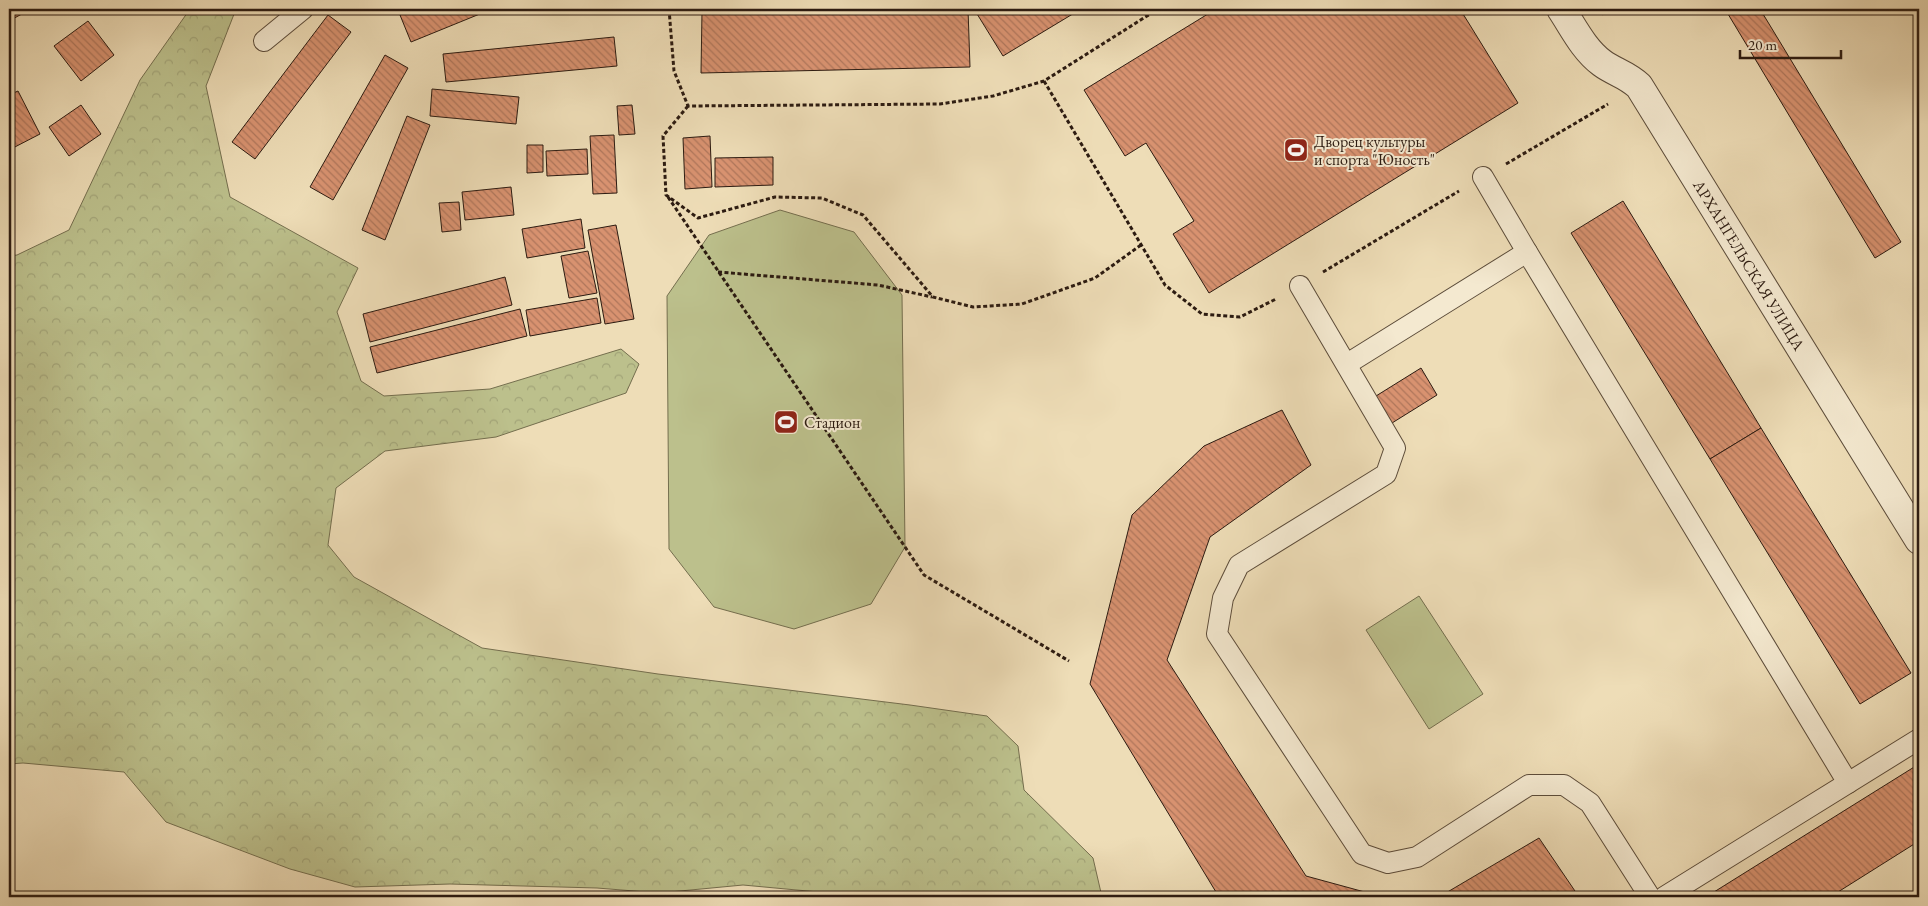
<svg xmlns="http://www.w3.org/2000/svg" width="1928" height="906" viewBox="0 0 1928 906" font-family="'EB Garamond',serif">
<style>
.green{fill:#bcc08c;stroke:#746e4e}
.forest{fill:url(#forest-crowns);stroke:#746e4e}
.building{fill:url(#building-back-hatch);stroke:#2c1b11}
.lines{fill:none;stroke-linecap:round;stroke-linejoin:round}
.lane-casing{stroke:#5c4c3a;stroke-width:22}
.street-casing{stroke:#5c4c3a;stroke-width:30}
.path{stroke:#2c1b11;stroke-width:3;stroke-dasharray:4 2.5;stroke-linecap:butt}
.lane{stroke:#f4e9d0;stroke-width:20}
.street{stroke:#f4e9d0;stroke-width:28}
.labels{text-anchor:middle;stroke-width:4;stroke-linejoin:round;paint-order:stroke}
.poi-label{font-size:16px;fill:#2c1b11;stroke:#f4e9d0;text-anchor:start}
.street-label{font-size:16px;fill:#2c1b11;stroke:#f4e9d0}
</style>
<defs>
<pattern id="forest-crowns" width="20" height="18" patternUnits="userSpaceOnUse" patternTransform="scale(1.25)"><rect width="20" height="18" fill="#bcc08c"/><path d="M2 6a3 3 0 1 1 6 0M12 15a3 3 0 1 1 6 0" fill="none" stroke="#a2a478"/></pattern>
<pattern id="building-back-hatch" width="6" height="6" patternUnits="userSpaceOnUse" patternTransform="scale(1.25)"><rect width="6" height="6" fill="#d89270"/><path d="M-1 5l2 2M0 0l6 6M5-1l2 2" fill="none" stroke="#af765b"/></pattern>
</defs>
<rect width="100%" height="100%" fill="#eeddb7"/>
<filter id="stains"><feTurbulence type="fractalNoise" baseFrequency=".004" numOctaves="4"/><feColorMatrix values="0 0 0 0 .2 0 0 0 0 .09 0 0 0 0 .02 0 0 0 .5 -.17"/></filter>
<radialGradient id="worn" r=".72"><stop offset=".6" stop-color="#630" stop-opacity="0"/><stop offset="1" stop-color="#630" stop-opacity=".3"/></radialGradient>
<g class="green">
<polygon points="780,210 854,232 902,295 905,547 871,604 794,629 714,607 669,549 667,296 709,235"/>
<polygon points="1419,596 1483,694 1429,729 1366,630"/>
</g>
<polygon class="forest" points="190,9 236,9 206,86 230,197 358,268 337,312 361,381 384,396 490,389 621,349 639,364 626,393 496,437 385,451 336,488 328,545 354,577 482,648 658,674 910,705 987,716 1018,746 1024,790 1093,858 1102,897 872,897 743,885 659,893 597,888 450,884 355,887 290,869 166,822 124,772 23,763 9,764 9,256 17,255 69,230 140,80"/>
<g class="building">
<polygon points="9,9 31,9 9,21"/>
<polygon points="416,9 492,9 411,42 400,15"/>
<polygon points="744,9 968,9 970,67 701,73 702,11"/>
<polygon points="974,9 1081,9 1003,56"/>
<polygon points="1216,9 1460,9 1518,103 1209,293 1173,234 1194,221 1146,143 1125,156 1084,90"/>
<polygon points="1725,9 1760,9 1901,242 1875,258"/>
<polygon points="328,15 351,32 255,159 232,142"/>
<polygon points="88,21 114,55 81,81 54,46"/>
<polygon points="614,37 617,66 446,82 443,54"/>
<polygon points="385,55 408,68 333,200 310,187"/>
<polygon points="432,89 519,97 516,124 430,116"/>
<polygon points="18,91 40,134 9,150 9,95"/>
<polygon points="81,105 101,134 69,156 49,127"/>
<polygon points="632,105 635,134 619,135 617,106"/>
<polygon points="407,116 430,125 385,240 362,230"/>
<polygon points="614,135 617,193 593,194 590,136"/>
<polygon points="710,136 712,187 685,189 683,138"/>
<polygon points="527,145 543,145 543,172 527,173"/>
<polygon points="587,149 588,174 547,176 546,151"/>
<polygon points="773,157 773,185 715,187 715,158"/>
<polygon points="511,187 514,215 465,220 462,192"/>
<polygon points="1623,201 1761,428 1710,459 1571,233"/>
<polygon points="459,202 461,230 442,232 439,203"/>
<polygon points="581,219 585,248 527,258 522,229"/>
<polygon points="616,225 634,319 605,324 588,230"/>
<polygon points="588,251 597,293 569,298 561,256"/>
<polygon points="505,277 512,305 370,342 363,314"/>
<polygon points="597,298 601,323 530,336 526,310"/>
<polygon points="520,309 527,336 377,373 370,347"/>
<polygon points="1421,368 1437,395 1392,423 1376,396"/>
<polygon points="1282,410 1311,465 1210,537 1167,660 1306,876 1383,897 1219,897 1090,684 1132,515 1204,446"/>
<polygon points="1761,428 1911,673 1860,704 1710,459"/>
<polygon points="1919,764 1919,841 1830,897 1706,897"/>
<polygon points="1539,838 1577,894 1573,897 1439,897"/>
</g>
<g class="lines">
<defs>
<g id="lane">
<polyline points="264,41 303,9"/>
<polyline points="1527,252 1848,783"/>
<polyline points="1300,286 1395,448 1386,474 1239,565 1223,598 1217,634 1362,854 1388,863 1417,857 1529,785 1564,785 1590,803 1650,897"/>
<polyline points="1347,364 1527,252 1483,177"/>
<polyline points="1664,897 1919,739"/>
</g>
<g id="street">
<path id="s1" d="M 1561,9 C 1573,27 1584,50 1602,63 C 1614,72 1626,74 1639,86 L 1919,540"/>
</g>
</defs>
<use href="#lane" class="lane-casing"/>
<use href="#street" class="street-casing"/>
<g class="path">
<polyline points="669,9 674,71 688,106 940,104 993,96 1044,81 1158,9"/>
<polyline points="1602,14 1610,9"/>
<polyline points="1044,81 1165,285 1202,314 1240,317 1276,299"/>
<polyline points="688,106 663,136 666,195 698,218 775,197 822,198 863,215 933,297 973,307 1022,304 1095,278 1141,245"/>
<polyline points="1506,164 1608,104"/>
<polyline points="668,197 924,575 1069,661"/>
<polyline points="718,272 878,285 932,297"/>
<polyline points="1323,272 1459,191"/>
</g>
<use href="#lane" class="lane"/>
<use href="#street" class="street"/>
</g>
<defs>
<symbol id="stadium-square" viewBox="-11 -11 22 22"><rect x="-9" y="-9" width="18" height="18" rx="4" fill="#8f2418" stroke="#f4e9d0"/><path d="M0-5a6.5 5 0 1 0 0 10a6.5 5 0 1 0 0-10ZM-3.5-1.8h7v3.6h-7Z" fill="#fff"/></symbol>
</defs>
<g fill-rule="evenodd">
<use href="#stadium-square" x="1282" y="136" width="28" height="28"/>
<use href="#stadium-square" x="772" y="408" width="28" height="28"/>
</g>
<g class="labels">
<g class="poi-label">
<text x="1314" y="147">Дворец культуры<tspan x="1314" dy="18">и спорта "Юность"</tspan></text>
<text x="804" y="428">Стадион</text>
</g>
<g class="street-label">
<text dy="6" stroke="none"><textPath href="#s1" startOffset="322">АРХАНГЕЛЬСКАЯ УЛИЦА</textPath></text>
</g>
</g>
<rect width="1928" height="906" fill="none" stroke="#eeddb7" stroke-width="30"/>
<rect x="10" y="10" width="1908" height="886" fill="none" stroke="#2c1b11" stroke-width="2.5"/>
<rect x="15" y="15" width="1898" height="876" fill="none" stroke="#2c1b11"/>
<path d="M1740 50v8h101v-8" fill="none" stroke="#2c1b11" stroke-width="2.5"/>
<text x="1748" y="50" font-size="15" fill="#2c1b11" stroke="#f4e9d0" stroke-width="4" paint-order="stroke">20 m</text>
<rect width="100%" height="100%" filter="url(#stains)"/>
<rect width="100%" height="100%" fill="url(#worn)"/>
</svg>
